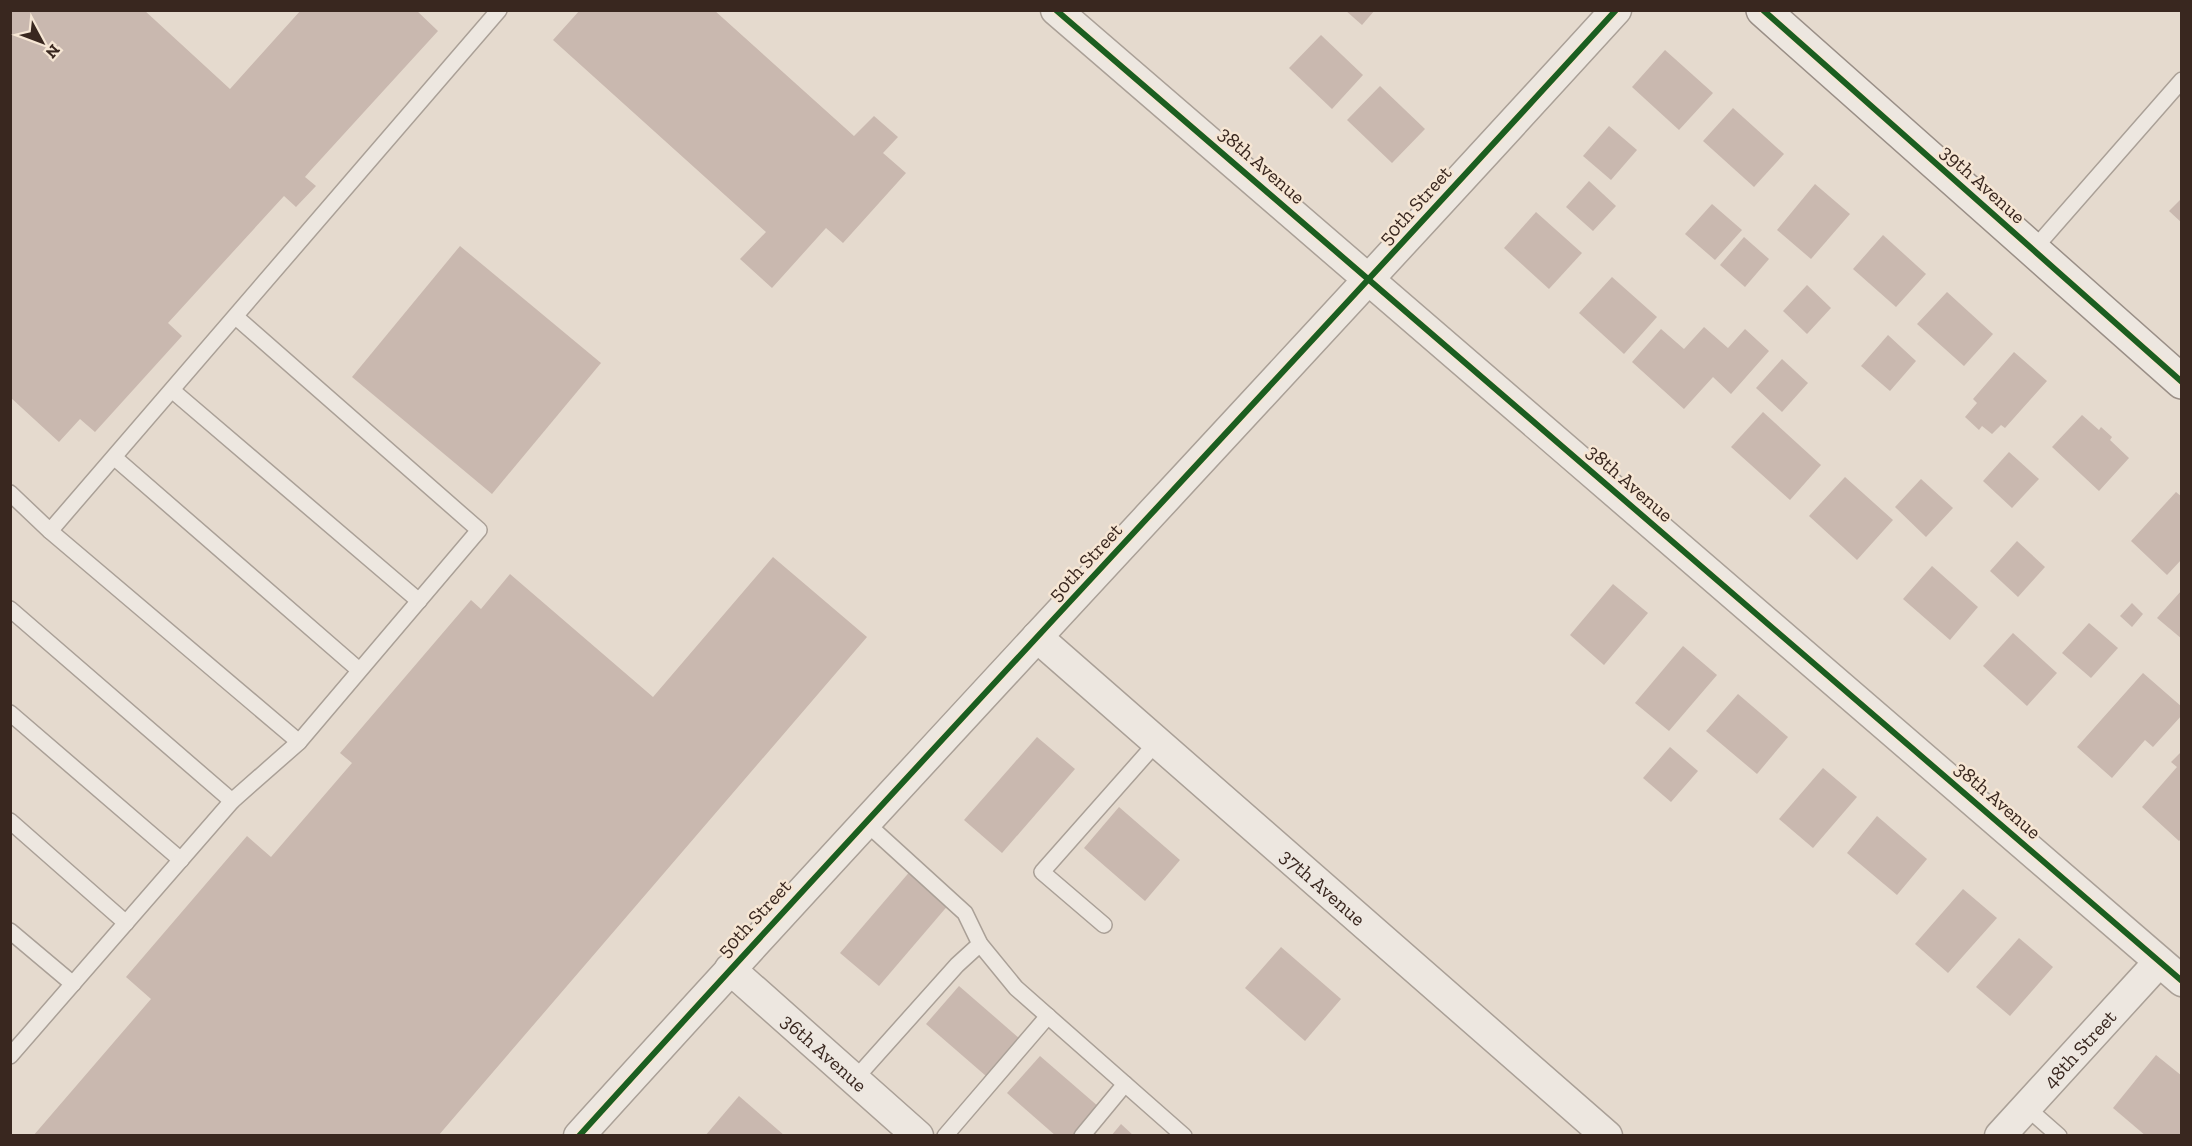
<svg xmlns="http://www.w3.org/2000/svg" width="2192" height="1146" viewBox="0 0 2192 1146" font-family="'Zilla Slab',serif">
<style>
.building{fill:#c9b8af}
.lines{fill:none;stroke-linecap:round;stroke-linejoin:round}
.lane-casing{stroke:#aaa097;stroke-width:18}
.street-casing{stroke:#aaa097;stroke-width:33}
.secondary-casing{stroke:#9a8f87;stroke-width:36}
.lane{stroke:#ede7e0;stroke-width:15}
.street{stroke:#ede7e0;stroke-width:30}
.secondary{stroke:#ede7e0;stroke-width:33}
.cycleway-casing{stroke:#f6e6d4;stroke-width:10}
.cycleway{stroke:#1b5e20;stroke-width:6}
.labels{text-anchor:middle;stroke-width:5;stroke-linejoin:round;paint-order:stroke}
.street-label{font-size:20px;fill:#39271f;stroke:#f6e6d4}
</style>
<rect width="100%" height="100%" fill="#e5dace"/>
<g class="building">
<polygon points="10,10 144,10 230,89 301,10 416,10 438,31 311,170 305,177 316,186 296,207 284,196 168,323 182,336 95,432 80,419 59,442 10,397"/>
<polygon points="580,10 714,10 854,136 874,116 898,137 883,153 906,173 843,243 826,228 772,288 740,259 766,232 553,40"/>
<polygon points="1345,10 1375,10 1362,25"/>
<polygon points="1321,35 1363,75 1332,109 1289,68"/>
<polygon points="1665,50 1713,93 1679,130 1632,87"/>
<polygon points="1380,86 1425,129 1392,163 1347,120"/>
<polygon points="1733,108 1784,154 1754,187 1703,141"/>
<polygon points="1609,126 1637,150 1611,180 1583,156"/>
<polygon points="1589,181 1616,206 1593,231 1566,207"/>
<polygon points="1815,184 1850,214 1811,259 1777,230"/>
<polygon points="2182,198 2182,223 2169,211"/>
<polygon points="1712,204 1742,230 1715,260 1685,234"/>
<polygon points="1536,212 1582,253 1549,289 1504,248"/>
<polygon points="1883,235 1926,274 1896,307 1853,269"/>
<polygon points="1744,237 1769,259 1745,287 1720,265"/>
<polygon points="460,246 601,363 492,494 352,377"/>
<polygon points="1612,277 1657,317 1624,354 1579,313"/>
<polygon points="1807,285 1831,308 1807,334 1783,311"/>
<polygon points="1947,292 1993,334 1964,366 1917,324"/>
<polygon points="1704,327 1728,348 1745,329 1769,351 1731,394 1713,377 1684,409 1632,362 1661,329 1684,349"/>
<polygon points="1888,335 1916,361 1890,391 1861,366"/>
<polygon points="2014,352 2047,381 2005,428 2001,425 1992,434 1982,426 1979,430 1965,417 1977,403 1973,399"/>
<polygon points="1782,359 1808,383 1782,412 1756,388"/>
<polygon points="1763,412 1821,465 1790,500 1731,447"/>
<polygon points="2082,415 2099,430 2101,427 2112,437 2110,440 2129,458 2099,491 2052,447"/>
<polygon points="2009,452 2039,479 2012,508 1983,481"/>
<polygon points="1845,477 1893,520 1857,560 1809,516"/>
<polygon points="1921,479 1953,508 1926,537 1895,507"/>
<polygon points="2176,492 2182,497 2182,559 2167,575 2131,541"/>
<polygon points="2017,541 2045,567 2018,597 1990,571"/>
<polygon points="773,557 867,637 438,1136 33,1136 151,999 126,977 247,836 271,857 352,763 340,753 471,600 481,609 510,574 653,697"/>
<polygon points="1932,566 1978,607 1950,640 1903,599"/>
<polygon points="1613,584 1648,613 1604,665 1570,635"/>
<polygon points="2182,590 2182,639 2157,618"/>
<polygon points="2132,603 2143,614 2132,627 2120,616"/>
<polygon points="2089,623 2118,648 2091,678 2062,653"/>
<polygon points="2013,633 2057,673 2027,706 1983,666"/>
<polygon points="1683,646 1717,675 1669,731 1635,703"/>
<polygon points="2143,673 2182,707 2182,715 2153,747 2145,740 2112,778 2077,747"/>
<polygon points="1738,694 1788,737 1757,774 1706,731"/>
<polygon points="1037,737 1075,769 1002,853 964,820"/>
<polygon points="1670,747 1698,771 1671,802 1643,778"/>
<polygon points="2182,751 2182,838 2179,841 2142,807 2177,767 2171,762"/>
<polygon points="1823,768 1857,797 1813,848 1779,819"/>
<polygon points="1119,807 1180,860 1145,901 1084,848"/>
<polygon points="1877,816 1927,859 1897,895 1847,853"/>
<polygon points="912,869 950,903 879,986 840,953"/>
<polygon points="1963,889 1997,918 1948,973 1915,944"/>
<polygon points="2019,938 2053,967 2010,1016 1976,987"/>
<polygon points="1281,947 1341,999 1305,1041 1245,988"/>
<polygon points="959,986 1019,1038 986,1076 926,1024"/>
<polygon points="2156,1055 2182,1076 2182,1136 2146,1136 2113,1108"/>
<polygon points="1040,1056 1099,1107 1075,1136 1056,1136 1007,1093"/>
<polygon points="739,1096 785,1136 705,1136"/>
<polygon points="1121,1124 1134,1136 1111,1136"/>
</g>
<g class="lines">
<defs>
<g id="lane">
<polyline points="2033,250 2182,80"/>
<polyline points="173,391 419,601"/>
<polyline points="115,458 359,670"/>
<polyline points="10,493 50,531 499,10"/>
<polyline points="50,531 299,742"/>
<polyline points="10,609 232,801"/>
<polyline points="10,713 181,860"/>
<polyline points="10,821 126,923"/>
<polyline points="865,822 965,913 980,944 1016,988 1184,1136"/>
<polyline points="1104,925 1042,872 1157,742"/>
<polyline points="10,931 73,984"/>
<polyline points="10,1056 232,801 299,742 479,530 236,317"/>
<polyline points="855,1079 957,965 980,944"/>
<polyline points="2026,1107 2059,1136"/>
<polyline points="945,1136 1048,1016"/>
<polyline points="1082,1136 1125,1084"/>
</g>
<g id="street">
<polyline points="1056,10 2182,981"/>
<path id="s1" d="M 1037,637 L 1607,1136"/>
<path id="s2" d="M 730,969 L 918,1136"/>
<path d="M 579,1136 C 921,758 1272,387 1616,10"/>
<path id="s3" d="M 2000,1136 L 2159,962"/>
</g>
<polyline id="secondary" points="1763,10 2182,382"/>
</defs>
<use href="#lane" class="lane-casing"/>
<use href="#street" class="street-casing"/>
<use href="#secondary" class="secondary-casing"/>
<use href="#lane" class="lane"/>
<use href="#street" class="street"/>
<use href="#secondary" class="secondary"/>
<defs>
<g id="cycleway">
<polyline points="1056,10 2182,981"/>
<polyline points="1763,10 2182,382"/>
<path d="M 579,1136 C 921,758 1272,387 1616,10"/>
</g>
</defs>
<use href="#cycleway" class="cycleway-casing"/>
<use href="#cycleway" class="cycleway"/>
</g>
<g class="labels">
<g class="street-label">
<text transform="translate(1262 165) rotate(41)" y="7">38th Avenue</text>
<text transform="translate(1983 184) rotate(42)" y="7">39th Avenue</text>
<text transform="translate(1415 205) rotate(-48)" y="7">50th Street</text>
<text transform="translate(1630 483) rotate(41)" y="7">38th Avenue</text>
<text transform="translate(1085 562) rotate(-47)" y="7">50th Street</text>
<text transform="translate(1998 800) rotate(41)" y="7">38th Avenue</text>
<text dy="7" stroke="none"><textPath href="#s1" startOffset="380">37th Avenue</textPath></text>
<text transform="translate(754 918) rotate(-47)" y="7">50th Street</text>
<text dy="7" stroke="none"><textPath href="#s3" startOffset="118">48th Street</textPath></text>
<text dy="7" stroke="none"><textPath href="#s2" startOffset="126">36th Avenue</textPath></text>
</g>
</g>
<rect width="2192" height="1146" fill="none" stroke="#39271f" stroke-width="24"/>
<g transform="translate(42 42) rotate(131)" stroke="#f6e6d4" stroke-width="4.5" paint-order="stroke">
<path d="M0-4.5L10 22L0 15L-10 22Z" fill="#39271f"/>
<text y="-9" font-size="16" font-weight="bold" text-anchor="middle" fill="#39271f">N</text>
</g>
</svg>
